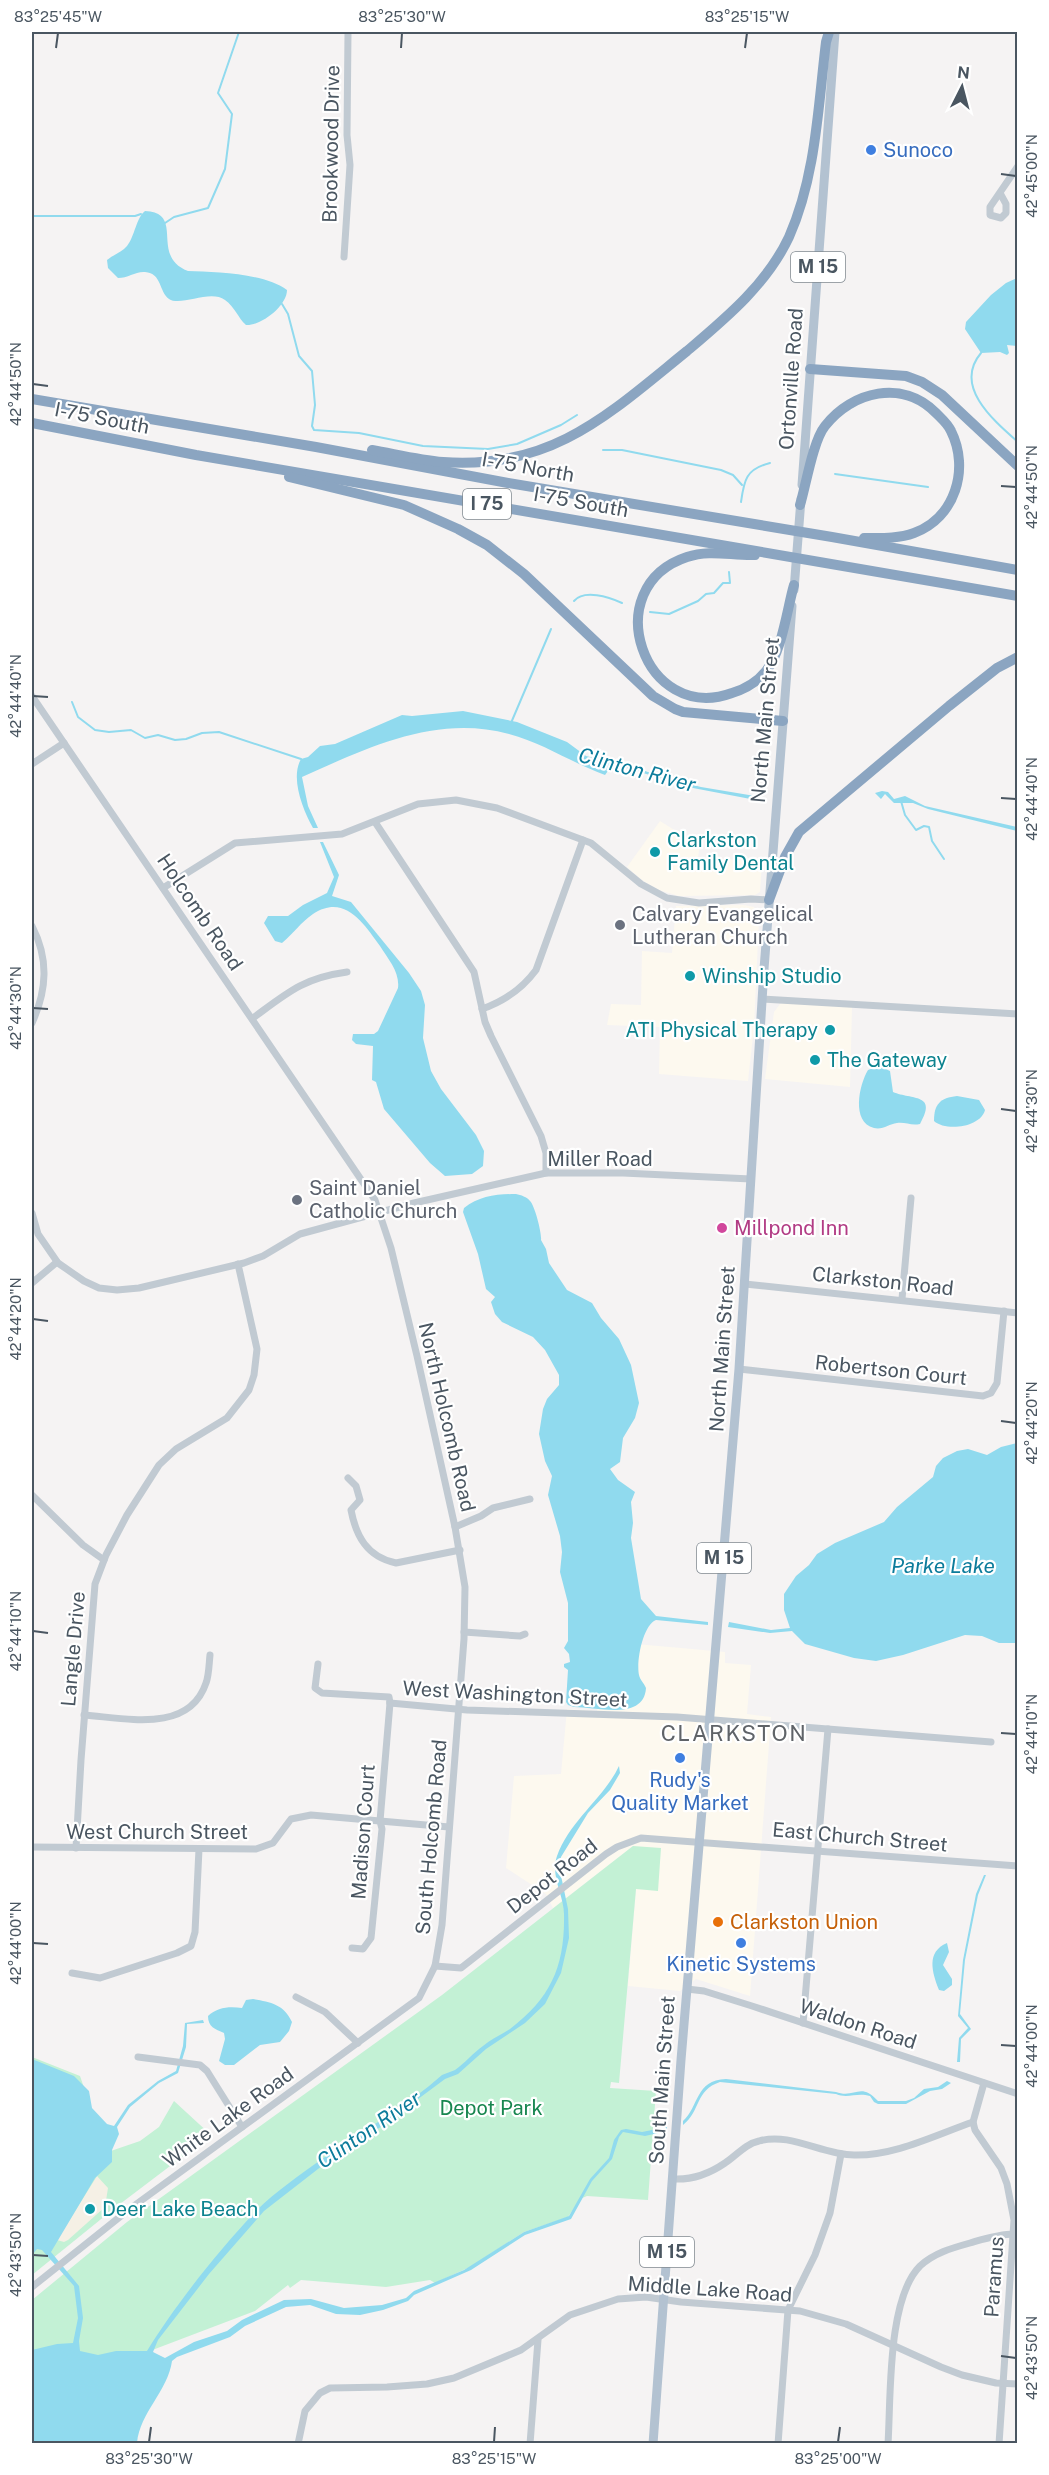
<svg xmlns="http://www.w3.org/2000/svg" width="1049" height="2475" viewBox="0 0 1049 2475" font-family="'Public Sans',sans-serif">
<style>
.commercial{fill:#fdf9ef}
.green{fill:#c3f1d5}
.sand{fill:#f5f0e5}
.water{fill:#90daee}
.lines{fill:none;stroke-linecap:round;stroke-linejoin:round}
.stream{stroke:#90daee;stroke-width:2}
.minor{stroke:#c1cad2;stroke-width:7}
.major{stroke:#b3c2d1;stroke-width:9}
.highway{stroke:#8ba5c1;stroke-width:10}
.ticks{fill:none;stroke:#4a5661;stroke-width:2}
.shop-dot{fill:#3f7fe0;stroke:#fff;stroke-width:2}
.culture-dot{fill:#0f9aa8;stroke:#fff;stroke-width:2}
.worship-dot{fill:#6b7280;stroke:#fff;stroke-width:2}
.hotel-dot{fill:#d1479c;stroke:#fff;stroke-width:2}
.food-dot{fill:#e8710a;stroke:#fff;stroke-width:2}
.labels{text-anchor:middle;stroke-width:4.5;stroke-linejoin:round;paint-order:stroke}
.shield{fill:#fff;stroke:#808990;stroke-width:1.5}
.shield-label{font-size:18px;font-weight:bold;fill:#4a5661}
.street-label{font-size:20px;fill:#4a5661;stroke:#fff}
.shop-label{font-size:20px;fill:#366cbe;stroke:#fff}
.culture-label{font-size:20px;fill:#0d838f;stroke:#fff;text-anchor:start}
.worship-label{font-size:20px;fill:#5b616d;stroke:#fff;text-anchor:start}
.hotel-label{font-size:20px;fill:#b23c85;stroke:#fff;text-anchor:start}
.food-label{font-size:20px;fill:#c56008;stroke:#fff;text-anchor:start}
.park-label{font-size:20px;fill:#17864f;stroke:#fff}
.water-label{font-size:21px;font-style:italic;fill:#0c7c9b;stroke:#fff}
.quarter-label{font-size:22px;letter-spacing:1.5px;fill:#5f6368;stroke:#fff}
.neatline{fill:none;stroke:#4a5661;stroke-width:2}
.ticks-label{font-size:15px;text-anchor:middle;fill:#4a5661}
</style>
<rect width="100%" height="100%" fill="#f5f3f3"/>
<g class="commercial">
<polygon points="660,821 700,846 698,857 762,862 760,892 755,895 679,896 659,890 642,880 627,867"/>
<polygon points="744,905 754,907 759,918 754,1027 748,1081 659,1074 660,1027 607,1025 611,1004 641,1005 642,951 672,953 676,906"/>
<polygon points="784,1002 852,1007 850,1087 765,1079 774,1012 780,1004"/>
<polygon points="614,1642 725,1652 725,1663 751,1665 747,1714 771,1717 750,1996 696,1979 680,1991 628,1986 636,1889 633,1846 553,1908 546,1894 506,1868 514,1776 561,1774 567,1709 597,1711 600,1674"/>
</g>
<g class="green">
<polygon points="633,1846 661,1848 658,1891 636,1889 619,2083 611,2082 610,2088 656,2091 648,2200 587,2196 580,2199 568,2217 524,2232 470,2267 435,2283 430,2280 386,2287 301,2280 290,2288 288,2285 255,2311 155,2349 32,2411 32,2300 127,2222 442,1995"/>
<polygon points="32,2057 80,2076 101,2137 102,2154 140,2141 159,2127 174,2101 211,2135 116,2207 32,2275"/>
</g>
<polygon class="sand" points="97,2176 108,2188 105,2207 68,2240 64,2242 57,2240"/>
<g class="water">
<path d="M 145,211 C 186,213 149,256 188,271 C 215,272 265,273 287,290 C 287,306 261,326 246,325 C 238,318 235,307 225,300 C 210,289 181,307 169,299 C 159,292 162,273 145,272 C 136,271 128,278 118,278 L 108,268 L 107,260 C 113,255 122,252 127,246 C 135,236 136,218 145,211 Z"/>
<polygon points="1017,278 1017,346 1007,345 1009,353 1007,355 1000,352 981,353 965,329 966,322 991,295 1006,283"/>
<path d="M 463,711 L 517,722 L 567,742 L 586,756 L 604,761 L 612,759 L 659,776 L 701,787 L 761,797 L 761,801 L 693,788 L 613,764 L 605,775 C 572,763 543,743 509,734 C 436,714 367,748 302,777 L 308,806 L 318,828 L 313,828 C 303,810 290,778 301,759 L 308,757 L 320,746 L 335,744 L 402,715 L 412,716 Z"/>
<polygon points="882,791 888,792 894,799 905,796 925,806 1017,827 1017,831 928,809 913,803 894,803 885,794 881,799 875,793"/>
<path d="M 320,842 L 323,842 L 339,875 L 332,896 L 351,902 L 409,973 L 421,991 L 425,1005 L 423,1038 L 431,1071 L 441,1089 L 476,1135 L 484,1151 L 483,1166 L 472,1174 L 445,1176 L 430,1163 L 384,1109 L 376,1082 L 372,1080 L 373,1046 L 356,1044 L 352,1040 L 353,1034 L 374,1034 L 378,1031 L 398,988 C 400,972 388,959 380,946 C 364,924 345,893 313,914 C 301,922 293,934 282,943 L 275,941 L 264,923 L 268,916 L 288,916 L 303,905 L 327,893 L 334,877 Z"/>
<path d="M 879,1066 L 890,1071 L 893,1092 C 912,1100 938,1093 920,1124 C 911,1126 906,1122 897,1123 C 889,1124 883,1130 874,1128 C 851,1122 859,1085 868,1070 Z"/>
<path d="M 957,1096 L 979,1100 L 985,1110 C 981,1127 946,1132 934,1121 C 934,1104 940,1098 957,1096 Z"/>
<path d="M 516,1194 C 521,1195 527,1197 530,1201 C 535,1206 542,1234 541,1240 L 546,1249 L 549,1263 L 567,1290 L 592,1303 L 601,1318 L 619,1339 L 631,1365 L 639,1403 L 635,1418 L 623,1438 L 620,1462 L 610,1469 L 618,1480 L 635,1492 L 631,1502 L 633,1523 L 631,1538 L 641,1599 L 656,1616 L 708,1622 L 708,1625 L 656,1620 C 643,1625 636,1661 639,1675 C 640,1680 644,1683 646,1688 C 644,1721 597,1707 574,1707 L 568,1705 L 566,1702 L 568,1670 L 564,1667 L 564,1664 L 570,1662 L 569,1654 L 564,1648 L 568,1641 L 568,1603 L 560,1572 L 562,1552 L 560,1536 L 548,1495 L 552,1476 L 545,1461 L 539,1434 L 543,1409 L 547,1399 L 559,1385 L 559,1375 L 545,1350 L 533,1337 L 502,1322 L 495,1314 L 491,1302 L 495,1297 L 486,1289 L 478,1254 L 463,1212 L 464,1208 C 479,1196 497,1194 516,1194 Z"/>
<polygon points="1017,1443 1017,1643 999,1643 982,1636 965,1635 903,1655 876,1661 854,1658 805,1644 792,1631 770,1633 728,1627 729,1622 771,1630 790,1628 784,1610 784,1594 796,1576 809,1565 817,1554 835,1543 884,1522 897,1507 933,1477 936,1466 943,1458 957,1451 968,1449 987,1455 1001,1447"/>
<path d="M 619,1766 L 620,1773 L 610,1790 L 588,1813 L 561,1857 L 559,1866 L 568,1909 L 569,1938 L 561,1973 L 545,2004 L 525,2023 L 486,2049 L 458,2074 L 445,2079 L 379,2128 L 327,2162 L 264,2211 L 209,2274 L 158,2340 L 153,2352 L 165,2358 L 194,2342 L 227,2331 L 242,2320 L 284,2300 L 311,2299 L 344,2308 L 382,2305 L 406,2298 L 414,2291 L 464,2270 L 524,2232 L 569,2216 L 590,2179 L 609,2158 L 614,2140 L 621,2130 L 626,2129 L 642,2132 L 667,2127 L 667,2131 L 645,2136 L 623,2132 L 619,2137 L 612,2159 L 592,2181 L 571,2219 L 525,2235 L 471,2270 L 414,2295 L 408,2301 L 383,2310 L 360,2315 L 336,2314 L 310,2305 L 286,2307 L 245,2326 L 230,2337 L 177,2357 L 172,2361 C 168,2391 140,2412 137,2443 L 32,2443 L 32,2350 L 57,2344 L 73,2343 L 78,2318 L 74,2286 L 42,2250 L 37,2249 L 32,2255 L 32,2059 L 74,2076 L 89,2091 L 92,2108 L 107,2124 L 114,2126 L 128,2105 L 158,2081 L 176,2071 L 183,2046 L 185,2023 L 203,2020 L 204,2023 L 187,2024 L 186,2047 L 178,2073 L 159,2083 L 130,2107 L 117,2127 L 119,2134 L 112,2150 L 112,2162 L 95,2178 L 51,2252 L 79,2286 L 83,2318 L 79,2341 L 80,2351 L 98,2355 L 116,2351 L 147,2351 C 176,2304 218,2251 257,2210 C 275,2192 301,2174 322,2159 C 362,2131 406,2107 442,2075 C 446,2073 451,2072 455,2070 C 465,2063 473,2053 483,2046 C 491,2039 501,2035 510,2029 C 551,1998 565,1966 564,1914 C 564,1895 550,1876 557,1856 C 570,1820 604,1798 619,1766 Z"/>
<polygon points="984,1875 986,1875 978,1895 965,1960 960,2014 971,2029 961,2039 960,2062 957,2062 959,2038 968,2028 958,2016 963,1960 976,1894"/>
<path d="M 947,1943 L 949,1952 L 943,1965 L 952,1979 L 952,1985 L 944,1991 L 939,1990 C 932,1972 926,1952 947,1943 Z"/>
<path d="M 253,1999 C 270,2002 284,2004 292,2022 L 289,2031 L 280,2042 L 260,2045 L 234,2065 L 225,2065 L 219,2061 L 225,2039 L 224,2033 C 215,2029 208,2027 208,2016 C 217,2007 230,2006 242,2008 L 246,2000 Z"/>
<path d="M 726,2079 L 836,2092 C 855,2099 860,2081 878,2101 L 906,2101 L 914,2098 L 924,2089 L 938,2087 L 947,2081 L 951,2083 L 942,2089 L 930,2091 L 906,2104 L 878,2104 L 874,2102 L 870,2096 C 857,2092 848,2099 836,2094 L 720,2082 C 695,2090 701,2111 683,2125 L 683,2121 C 699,2107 695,2080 726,2079 Z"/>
</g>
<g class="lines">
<g class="stream">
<polyline points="32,216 135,216 141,214"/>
<polyline points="165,223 174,217 208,208 225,169 232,114 218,93 239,32"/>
<polyline points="282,304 288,314 299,356 312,371 315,405 312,426 314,430 359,433 423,446 488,449 517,444 561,425 577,415"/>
<path d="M 981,353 C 953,386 993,420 1018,442"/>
<polyline points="603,450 622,450 721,470 733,475 742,485"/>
<polyline points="835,474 928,487"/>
<path d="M 741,502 C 744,480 746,469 770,463"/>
<path d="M 574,601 C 584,589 609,597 622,603"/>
<polyline points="650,612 669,614 698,601 706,594 714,593 723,583 730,583 729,572"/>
<polyline points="72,702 78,717 95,730 109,732 131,730 145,738 158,735 175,740 186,739 202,733 219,732 301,759"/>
<polyline points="511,723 551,629"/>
<polyline points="901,801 905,815 916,830 924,826 929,827 932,841 944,859"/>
</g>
<g class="minor">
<polyline points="1000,193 1006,204 1006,213 1001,218 990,215 990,207 1018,166"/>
<polyline points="344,257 350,165 347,135 348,32"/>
<polyline points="32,696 375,1200 391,1248 417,1356 455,1527 465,1587 464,1639 442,1925 435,1966 419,1998 131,2208 32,2287"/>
<polyline points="32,764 64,743"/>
<polyline points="375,822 474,972 485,1022 491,1036 541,1136 546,1153 546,1173"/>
<polyline points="163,888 235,843 342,834 418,804 456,800 497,808 591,843 641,884 667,898 699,903 751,899 769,900"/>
<path d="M 32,926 C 49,959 47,990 32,1023"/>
<polyline points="762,999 1018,1014"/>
<path d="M 482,1009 C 505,1001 522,989 536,970 L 583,840"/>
<path d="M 253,1018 C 287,993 303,978 347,972"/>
<polyline points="32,1213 38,1234 58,1263 84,1281 99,1288 117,1290 139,1288 244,1263 263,1256 300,1234 414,1203 546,1173 623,1173 751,1179"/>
<polyline points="32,1283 57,1262"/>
<polyline points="745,1284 1018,1313"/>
<polyline points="902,1299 911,1198"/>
<polyline points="739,1369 983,1396 991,1393 997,1383 1004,1311"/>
<path d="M 348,1478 L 356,1486 L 360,1500 L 351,1510 C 356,1536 367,1557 396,1563 L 460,1550"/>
<polyline points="32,1495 83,1545 104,1560"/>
<polyline points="455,1527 481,1516 493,1508 530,1499"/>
<polyline points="464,1632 520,1636 525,1634"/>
<polyline points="318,1664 315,1688 322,1693 389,1697 390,1703"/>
<polyline points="390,1703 467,1710 677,1717 991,1742"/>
<path d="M 84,1715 C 125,1718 189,1734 206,1683 C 209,1675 209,1664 210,1655"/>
<polyline points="32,1847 256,1849 273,1843 291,1819 311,1815 449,1827"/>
<polyline points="76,1848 81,1760 95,1584 106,1555 127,1515 159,1465 176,1449 227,1418 249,1390 254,1375 257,1349 238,1264"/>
<polyline points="352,1948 363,1949 371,1938 382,1829 380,1821 390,1703"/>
<polyline points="435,1966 461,1968 606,1854 617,1847 641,1838 1018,1866"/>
<polyline points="72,1973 100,1978 177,1953 191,1946 195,1932 199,1849"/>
<polyline points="687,1989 704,1991 752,2006 1018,2094"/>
<polyline points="296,1997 325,2012 358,2043"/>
<polyline points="803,2023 828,1729"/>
<polyline points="138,2057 200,2065 207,2071 242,2127"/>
<polyline points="984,2083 973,2122 975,2130 1001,2168 1007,2184 1014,2220 999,2444"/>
<path d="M 673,2179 C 691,2180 709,2174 725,2163 C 736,2156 745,2144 759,2141 C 791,2132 822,2155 854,2155 C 895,2156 935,2135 973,2122"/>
<polyline points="298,2444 305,2411 320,2393 330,2388 387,2387 427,2384 454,2378 521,2350 570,2315 618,2299 646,2297 681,2302 800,2311 846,2324 941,2367 962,2375 996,2383 1018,2384"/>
<polyline points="530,2444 538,2340"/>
<polyline points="778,2444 788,2310 815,2255 830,2213 841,2154"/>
<path d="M 888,2444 C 891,2398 887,2299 920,2266 C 934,2253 952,2248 970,2243 C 984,2239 999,2234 1014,2234"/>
</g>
<g class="major">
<polyline points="802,485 835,32"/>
<polyline points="794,590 801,499"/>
<polyline points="653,2444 681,2060 739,1369 764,969 792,606"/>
</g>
<g class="highway">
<polyline points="810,369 906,376 922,382 942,395 1018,466"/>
<polyline points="32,399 316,447 508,483 832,537 1018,570"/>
<polyline points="32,423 196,455 1018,596"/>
<path d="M 372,450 C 395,454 419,460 443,462 C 552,470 609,414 687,351 C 726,318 767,284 789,237 C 816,176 818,107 826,42 L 829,32"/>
<polyline points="289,477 404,505 458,529 487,545 524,574 653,696 675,709 683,712 783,721"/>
<path d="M 800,505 C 806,485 813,441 825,426 C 852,391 903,379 936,413 C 942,419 948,424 951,431 C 970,469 955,518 914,533 C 898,539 880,538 864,538"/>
<path d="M 755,555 C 732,556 710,549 687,557 C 596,587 644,725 732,693 C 745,689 758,681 766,671 C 782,652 787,609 794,585"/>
<polyline points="769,900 785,857 799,832 949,706 997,668 1018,657"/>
</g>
</g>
<path class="ticks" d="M 56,48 L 58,33M 401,48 L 402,33M 745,48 L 747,33M 1001,174 L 1016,176M 33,384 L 48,386M 1001,486 L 1016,487M 33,696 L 48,697M 1001,798 L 1016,799M 33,1008 L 48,1009M 1001,1109 L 1016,1111M 33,1319 L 48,1321M 1001,1421 L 1016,1423M 33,1631 L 48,1633M 1001,1733 L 1016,1734M 33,1943 L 48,1944M 1001,2045 L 1016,2046M 33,2255 L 48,2256M 1001,2356 L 1016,2358M 149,2442 L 151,2427M 494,2442 L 495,2427M 838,2442 L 840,2427"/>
<g class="shop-dot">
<circle cx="871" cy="150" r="6"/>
<circle cx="680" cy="1758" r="6"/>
<circle cx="741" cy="1943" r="6"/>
</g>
<g class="culture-dot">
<circle cx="655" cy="852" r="6"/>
<circle cx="690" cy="976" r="6"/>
<circle cx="830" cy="1030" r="6"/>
<circle cx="815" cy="1060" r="6"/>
<circle cx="90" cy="2209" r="6"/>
</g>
<g class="worship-dot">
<circle cx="620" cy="925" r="6"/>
<circle cx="297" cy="1200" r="6"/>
</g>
<circle class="hotel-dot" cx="722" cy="1228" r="6"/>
<circle class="food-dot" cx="718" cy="1922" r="6"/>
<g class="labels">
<g class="shield">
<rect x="791" y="252" width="54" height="30" rx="4.5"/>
<rect x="463" y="489" width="48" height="30" rx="4.5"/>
<rect x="697" y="1543" width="54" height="30" rx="4.5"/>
<rect x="640" y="2237" width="54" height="30" rx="4.5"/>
</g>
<g class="shield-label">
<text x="818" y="273">M 15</text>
<text x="487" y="510">I 75</text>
<text x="724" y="1564">M 15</text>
<text x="667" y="2258">M 15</text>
</g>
<g class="street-label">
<text transform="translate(331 144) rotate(-89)" y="7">Brookwood Drive</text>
<text transform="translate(791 379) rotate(-86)" y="7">Ortonville Road</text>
<text transform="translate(102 418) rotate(11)" y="7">I-75 South</text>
<text transform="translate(528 467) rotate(10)" y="7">I-75 North</text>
<text transform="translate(581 502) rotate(10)" y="7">I-75 South</text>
<text transform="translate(765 720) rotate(-85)" y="7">North Main Street</text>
<text transform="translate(200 912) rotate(56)" y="7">Holcomb Road</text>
<text x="600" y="1166">Miller Road</text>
<text transform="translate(883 1281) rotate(6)" y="7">Clarkston Road</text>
<text transform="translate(722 1349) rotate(-86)" y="7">North Main Street</text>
<text transform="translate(891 1370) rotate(6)" y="7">Robertson Court</text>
<text transform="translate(447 1417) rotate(77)" y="7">North Holcomb Road</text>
<text transform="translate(73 1649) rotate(-85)" y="7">Langle Drive</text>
<text transform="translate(515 1694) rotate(3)" y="7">West Washington Street</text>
<text x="157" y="1839">West Church Street</text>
<text transform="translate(363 1832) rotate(-86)" y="7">Madison Court</text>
<text transform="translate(431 1837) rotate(-85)" y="7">South Holcomb Road</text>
<text transform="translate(860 1837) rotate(5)" y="7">East Church Street</text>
<text transform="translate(552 1876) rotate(-38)" y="7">Depot Road</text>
<text transform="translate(858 2024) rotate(18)" y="7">Waldon Road</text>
<text transform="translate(662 2080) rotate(-86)" y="7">South Main Street</text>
<text transform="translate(228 2117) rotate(-36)" y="7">White Lake Road</text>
<text transform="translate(994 2277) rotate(-86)" y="7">Paramus</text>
<text transform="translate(710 2289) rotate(4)" y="7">Middle Lake Road</text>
</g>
<g class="shop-label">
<text x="883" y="157" text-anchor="start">Sunoco</text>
<text x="680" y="1787">Rudy's<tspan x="680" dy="23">Quality Market</tspan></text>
<text x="741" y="1971">Kinetic Systems</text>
</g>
<g class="culture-label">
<text x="667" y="847">Clarkston<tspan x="667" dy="23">Family Dental</tspan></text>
<text x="702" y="983">Winship Studio</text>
<text x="818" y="1037" text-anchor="end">ATI Physical Therapy</text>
<text x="827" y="1067">The Gateway</text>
<text x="102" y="2216">Deer Lake Beach</text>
</g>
<g class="worship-label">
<text x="632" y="921">Calvary Evangelical<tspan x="632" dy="23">Lutheran Church</tspan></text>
<text x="309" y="1195">Saint Daniel<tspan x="309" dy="23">Catholic Church</tspan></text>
</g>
<g class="hotel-label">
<text x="734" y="1235">Millpond Inn</text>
</g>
<g class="food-label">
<text x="730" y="1929">Clarkston Union</text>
</g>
<g class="park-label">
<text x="491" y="2115">Depot Park</text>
</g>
<g class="water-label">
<text transform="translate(637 770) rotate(15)" y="7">Clinton River</text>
<text x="943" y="1573">Parke Lake</text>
<text transform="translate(369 2130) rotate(-34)" y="7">Clinton River</text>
</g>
<g class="quarter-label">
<text x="734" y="1741">CLARKSTON</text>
</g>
</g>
<rect width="1049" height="2475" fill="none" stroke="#ffffff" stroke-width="66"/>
<g transform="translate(962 87) rotate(6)" stroke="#ffffff" stroke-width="4.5" paint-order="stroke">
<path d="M0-4.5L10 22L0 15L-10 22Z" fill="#4a5661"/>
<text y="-9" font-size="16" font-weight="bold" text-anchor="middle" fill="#4a5661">N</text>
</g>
<rect x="33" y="33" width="983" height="2409" class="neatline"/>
<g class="ticks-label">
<text x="58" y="22">83°25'45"W</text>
<text x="402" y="22">83°25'30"W</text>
<text x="747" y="22">83°25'15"W</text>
<text transform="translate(1032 176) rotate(-90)" y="5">42°45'00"N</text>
<text transform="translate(16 384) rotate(-90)" y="5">42°44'50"N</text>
<text transform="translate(1032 487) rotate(-90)" y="5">42°44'50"N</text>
<text transform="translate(16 696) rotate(-90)" y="5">42°44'40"N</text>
<text transform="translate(1032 799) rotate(-90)" y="5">42°44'40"N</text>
<text transform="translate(16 1008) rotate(-90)" y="5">42°44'30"N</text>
<text transform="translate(1032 1111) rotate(-90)" y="5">42°44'30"N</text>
<text transform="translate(16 1319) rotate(-90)" y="5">42°44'20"N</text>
<text transform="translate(1032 1423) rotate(-90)" y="5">42°44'20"N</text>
<text transform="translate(16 1631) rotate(-90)" y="5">42°44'10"N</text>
<text transform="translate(1032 1734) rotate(-90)" y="5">42°44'10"N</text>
<text transform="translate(16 1943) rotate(-90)" y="5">42°44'00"N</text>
<text transform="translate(1032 2046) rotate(-90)" y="5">42°44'00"N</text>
<text transform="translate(16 2255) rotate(-90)" y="5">42°43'50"N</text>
<text transform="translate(1032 2358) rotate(-90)" y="5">42°43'50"N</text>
<text x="149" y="2464">83°25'30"W</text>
<text x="494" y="2464">83°25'15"W</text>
<text x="838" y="2464">83°25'00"W</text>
</g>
</svg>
